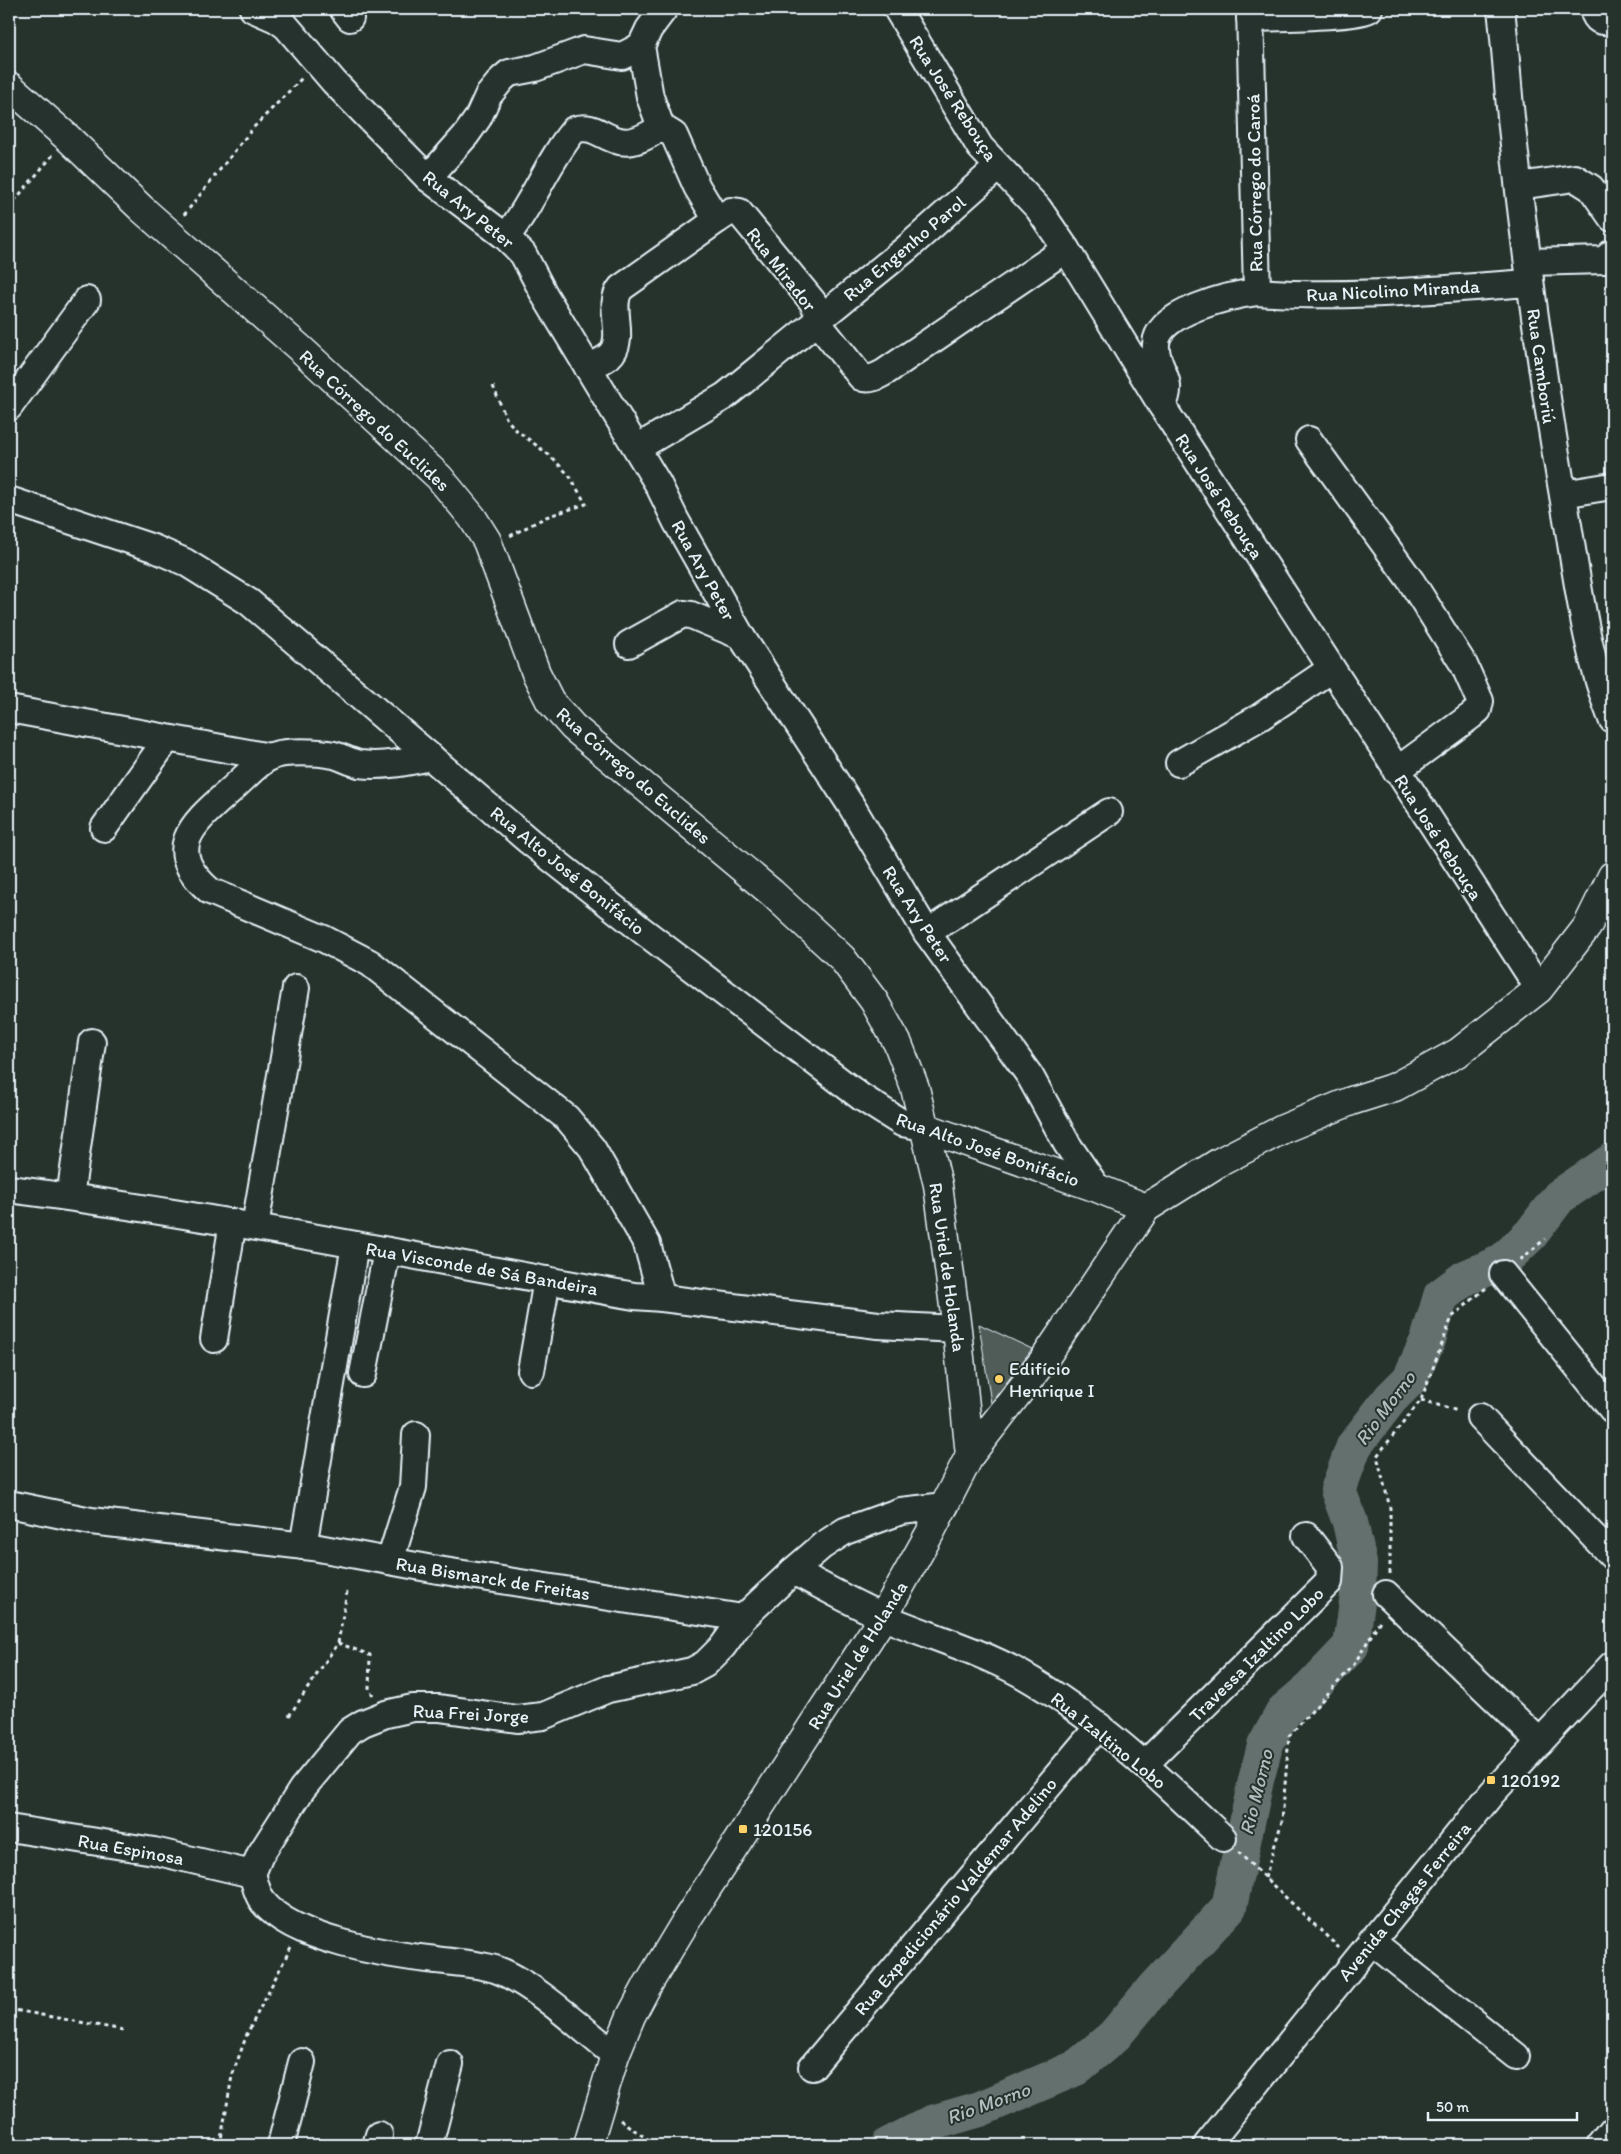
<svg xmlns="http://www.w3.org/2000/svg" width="1621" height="2154" viewBox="0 0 1621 2154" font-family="Itim,sans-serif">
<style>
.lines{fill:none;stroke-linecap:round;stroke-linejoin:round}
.river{stroke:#636f6d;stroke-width:36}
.building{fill:#505c59;stroke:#e8f1f8}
.minor-casing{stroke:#e8f1f8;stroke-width:30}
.major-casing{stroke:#e8f1f8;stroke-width:31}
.path{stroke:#e8f1f8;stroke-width:3;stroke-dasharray:4 4;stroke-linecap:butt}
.minor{stroke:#26332d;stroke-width:26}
.major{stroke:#26332d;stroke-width:28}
.poi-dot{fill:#ffd166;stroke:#26332d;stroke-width:2}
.labels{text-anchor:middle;stroke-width:4;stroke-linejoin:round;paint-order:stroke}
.street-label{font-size:19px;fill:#e8f1f8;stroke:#26332d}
.poi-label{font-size:19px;fill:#e8f1f8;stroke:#26332d;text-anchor:start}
.water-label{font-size:20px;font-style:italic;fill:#b3bdc0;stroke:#26332d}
</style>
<rect width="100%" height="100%" fill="#26332d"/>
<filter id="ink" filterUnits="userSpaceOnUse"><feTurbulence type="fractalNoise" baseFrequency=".02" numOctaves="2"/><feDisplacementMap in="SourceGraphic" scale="10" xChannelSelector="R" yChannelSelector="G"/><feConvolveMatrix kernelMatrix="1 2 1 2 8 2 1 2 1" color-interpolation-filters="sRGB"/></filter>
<g filter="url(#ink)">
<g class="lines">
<polyline class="river" points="889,2145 932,2123 980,2109 1076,2068 1114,2036 1154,1988 1229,1907 1256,1780 1265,1746 1284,1711 1310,1689 1351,1646 1358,1595 1359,1563 1350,1522 1338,1490 1354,1446 1391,1398 1410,1379 1428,1340 1441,1296 1465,1278 1502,1262 1531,1234 1559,1197 1612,1161"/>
</g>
<polygon class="building" points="979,1324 1032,1349 991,1403"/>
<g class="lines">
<defs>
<g id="minor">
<polyline points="253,9 276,19 286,26 334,82 428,178 506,237 523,254 545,296 658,484 676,521 741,636 852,807 927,933 1030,1076 1067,1144 1097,1188"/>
<polyline points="343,9 350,18"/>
<polyline points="664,9 649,29 641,46 650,97 661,127 674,135 697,187 717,220 731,211 739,212 813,302 818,313 817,322"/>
<polyline points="897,9 980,147 1038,208 1066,249 1162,406 1539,989"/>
<path d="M 1501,9 C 1506,51 1508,94 1513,136 C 1526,263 1544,388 1566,513 C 1578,582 1586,655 1612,719"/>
<path d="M 1593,9 C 1596,21 1600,22 1612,21"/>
<path d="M 1250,18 C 1270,17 1358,17 1369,9"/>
<polyline points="428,178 466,135 478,118 488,96 502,79 509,73 535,68 584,50 622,56 641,46"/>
<polyline points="1519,186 1575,178 1591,188 1612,218"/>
<path d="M 506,237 C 533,204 547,162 574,130 C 592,124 600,135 616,140 C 631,146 648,136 661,127"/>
<polyline points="1528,262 1604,260 1612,253"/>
<path d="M 1257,292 C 1347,299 1439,289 1530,283"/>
<path d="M 817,322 L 861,377 C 869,381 878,376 885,372 L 1066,249"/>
<path d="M 588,368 C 594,364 603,361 609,356 C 628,339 606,305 621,288 L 717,220"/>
<path d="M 1162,406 C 1177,379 1154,369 1156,344 C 1157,312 1231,295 1257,292 L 1250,9"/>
<polyline points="9,407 87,300"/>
<polyline points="1309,440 1411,581 1464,665 1480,701 1478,710 1471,716 1396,771"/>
<polyline points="637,448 725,396 907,248 998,167"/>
<polyline points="1563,494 1612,486"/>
<polyline points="9,500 153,548 185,562 249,602 529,841 643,931 861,1097 902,1123 924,1127"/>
<polyline points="629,644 683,614 691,615 741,636"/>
<polyline points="9,709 270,757"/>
<path d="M 431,757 C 407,762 383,767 359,764 C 350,762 342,757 334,755 C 319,752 283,750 270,757 C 260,761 241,781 232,789 C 195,822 160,848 210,891 L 324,939 L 370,963 L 567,1118 L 592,1148 L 647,1244 L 662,1298"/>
<polyline points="1179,763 1260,717 1331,669"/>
<polyline points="104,828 167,739"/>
<polyline points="927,933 1109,812"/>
<path d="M 9,1189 C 219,1216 426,1259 634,1296 L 662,1298 L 878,1325 L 957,1329"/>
<polyline points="70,1197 92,1042"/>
<polyline points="255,1226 296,988"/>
<polyline points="1503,1274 1612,1409"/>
<polyline points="214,1339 233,1222"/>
<polyline points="531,1371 547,1280"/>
<polyline points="363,1374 387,1251"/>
<polyline points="1480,1417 1612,1556"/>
<polyline points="9,1504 91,1521 313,1547 438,1570 743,1618"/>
<polyline points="303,1546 355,1245"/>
<polyline points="390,1561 413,1487 416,1435"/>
<path d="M 793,1571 C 823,1586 853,1604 884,1617 C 929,1636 978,1650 1021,1674 C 1097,1717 1160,1778 1223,1838"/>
<polyline points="1386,1594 1540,1742"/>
<polyline points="1145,1764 1329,1582 1330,1567 1306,1536"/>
<polyline points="9,1828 154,1851 252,1874"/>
<polyline points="1371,1941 1516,2056"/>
<path d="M 615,2055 C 583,2030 533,1982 495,1969 C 475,1963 456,1963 436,1960 C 389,1955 293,1940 263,1902 C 257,1895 255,1882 252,1874 L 260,1855 L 302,1789 L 350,1731 L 363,1723 L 386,1714 L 413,1708 L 439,1708 L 517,1719 L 543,1716 L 608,1689 L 692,1671 L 705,1664 L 723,1646 L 743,1618 L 793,1571 L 822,1546 L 845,1531 L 901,1511 L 945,1506"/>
<polyline points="812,2067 1099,1726"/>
<polyline points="281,2145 302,2062"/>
<polyline points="376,2145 379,2135"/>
<polyline points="429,2145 450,2064"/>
<polyline points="1207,2145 1492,1793 1612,1665"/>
<polyline points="1600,2145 1612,2130"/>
</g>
<g id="major">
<polyline points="9,86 68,138 142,209 303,351 439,477 472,517 487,541 536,673 550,701 573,727 772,893 842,958 874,1001 898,1044 915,1088 938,1185 957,1329 970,1455"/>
<polyline points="924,1127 1097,1188 1146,1208"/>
<polyline points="588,2145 615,2055 631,2016 647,1986 689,1916 883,1617 930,1533 970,1455 1043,1361 1146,1208 1218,1163 1283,1129 1351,1101 1395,1087 1459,1052 1539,989 1587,927 1612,876"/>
</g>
</defs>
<use href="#minor" class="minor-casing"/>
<use href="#major" class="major-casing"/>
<g class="path">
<polyline points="9,207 53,155"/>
<polyline points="184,215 253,128 302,78"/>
<polyline points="493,386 506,418 515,429 549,455 569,475 586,504 546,517 510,536"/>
<polyline points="1520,1260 1545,1239"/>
<polyline points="1421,1400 1458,1411"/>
<polyline points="1390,1574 1390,1508 1377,1456 1421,1400 1452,1317 1486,1288"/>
<polyline points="338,1643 347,1592"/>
<polyline points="289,1716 338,1643 370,1655 369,1689 373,1695"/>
<polyline points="1238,1852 1339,1948"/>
<polyline points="1265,1878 1282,1821 1289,1736 1353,1666 1381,1619"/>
<polyline points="9,2009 123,2030"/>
<polyline points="620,2120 656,2145"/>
<polyline points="220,2145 232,2076 247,2034 291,1947"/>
</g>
<use href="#minor" class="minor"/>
<use href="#major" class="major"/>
</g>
</g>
<g class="poi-dot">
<circle cx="999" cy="1379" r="5"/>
<rect x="1486" y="1775" width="10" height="10" rx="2.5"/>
<rect x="738" y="1824" width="10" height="10" rx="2.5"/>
</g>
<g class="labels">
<g class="street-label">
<text transform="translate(954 98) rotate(57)" y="7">Rua José Rebouça</text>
<text transform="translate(1254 183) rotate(-91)" y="7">Rua Córrego do Caroá</text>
<text transform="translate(469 209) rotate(39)" y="7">Rua Ary Peter</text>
<text transform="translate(904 248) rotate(-40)" y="7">Rua Engenho Parol</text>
<text transform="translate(782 269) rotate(52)" y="7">Rua Mirador</text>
<text transform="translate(1393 290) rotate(-3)" y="7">Rua Nicolino Miranda</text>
<text transform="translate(1542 366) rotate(82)" y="7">Rua Camboriú</text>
<text transform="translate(375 420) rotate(43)" y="7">Rua Córrego do Euclides</text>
<text transform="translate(1220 496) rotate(57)" y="7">Rua José Rebouça</text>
<text transform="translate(704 570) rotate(61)" y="7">Rua Ary Peter</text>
<text transform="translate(634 775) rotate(41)" y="7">Rua Córrego do Euclides</text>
<text transform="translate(1439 837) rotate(57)" y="7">Rua José Rebouça</text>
<text transform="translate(568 870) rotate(39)" y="7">Rua Alto José Bonifácio</text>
<text transform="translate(918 914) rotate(57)" y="7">Rua Ary Peter</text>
<text transform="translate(988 1149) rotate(19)" y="7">Rua Alto José Bonifácio</text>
<text transform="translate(948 1267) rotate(82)" y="7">Rua Uriel de Holanda</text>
<text transform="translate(482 1268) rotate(10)" y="7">Rua Visconde de Sá Bandeira</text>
<text transform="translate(493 1578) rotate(9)" y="7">Rua Bismarck de Freitas</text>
<text transform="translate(1256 1654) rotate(-45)" y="7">Travessa Izaltino Lobo</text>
<text transform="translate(857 1655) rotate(-58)" y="7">Rua Uriel de Holanda</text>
<text transform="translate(471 1713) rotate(3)" y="7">Rua Frei Jorge</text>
<text transform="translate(1109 1740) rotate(39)" y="7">Rua Izaltino Lobo</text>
<text transform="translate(131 1849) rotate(10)" y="7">Rua Espinosa</text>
<text transform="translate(955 1896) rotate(-50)" y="7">Rua Expedicionário Valdemar Adelino</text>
<text transform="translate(1404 1901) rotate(-51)" y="7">Avenida Chagas Ferreira</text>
</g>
<g class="poi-label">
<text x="1009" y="1375">Edifício<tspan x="1009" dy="22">Henrique I</tspan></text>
<text x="1501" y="1787">120192</text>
<text x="753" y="1836">120156</text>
</g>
<g class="water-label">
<text transform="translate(1385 1408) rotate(-53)" y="7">Rio Morno</text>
<text transform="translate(1256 1792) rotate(-76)" y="7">Rio Morno</text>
<text transform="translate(988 2103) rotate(-20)" y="7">Rio Morno</text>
</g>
</g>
<rect width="1621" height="2154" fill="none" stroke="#26332d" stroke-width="30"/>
<rect x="15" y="15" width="1591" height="2124" fill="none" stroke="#e8f1f8" stroke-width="2" filter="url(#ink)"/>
<path d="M1428 2112v8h149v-8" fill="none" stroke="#e8f1f8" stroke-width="2.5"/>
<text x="1436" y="2112" font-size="15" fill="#e8f1f8" stroke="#26332d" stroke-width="4" paint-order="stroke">50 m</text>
</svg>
